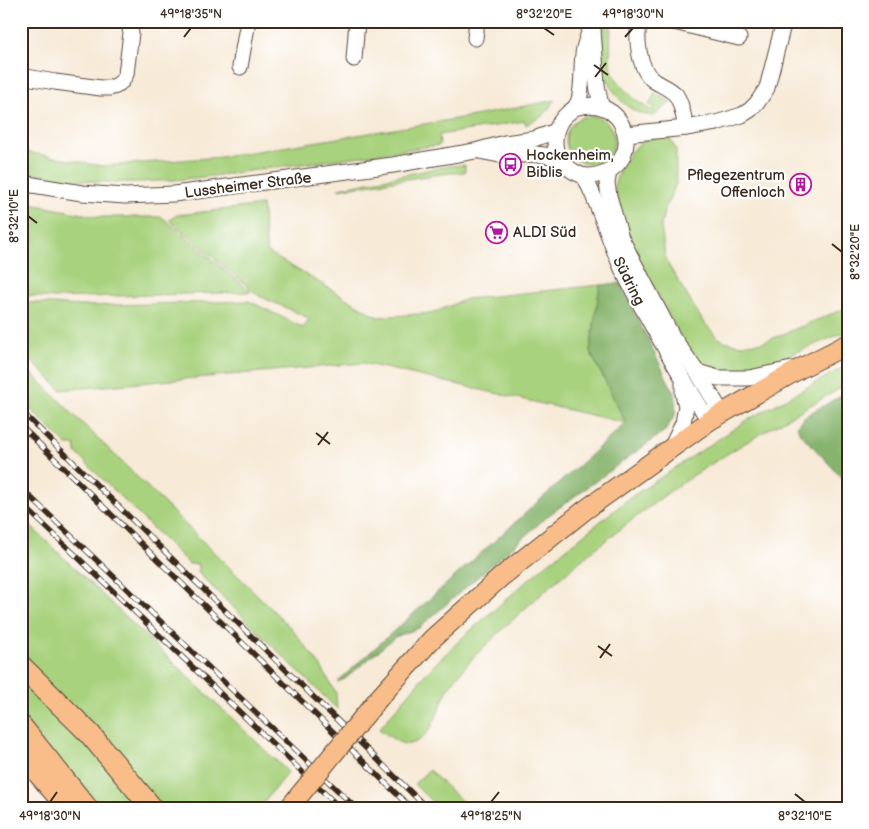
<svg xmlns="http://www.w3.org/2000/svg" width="869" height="829" viewBox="0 0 869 829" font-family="'Balsamiq Sans',sans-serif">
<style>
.green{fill:#a8d27d;stroke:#727e4e}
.forest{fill:#86b46c;stroke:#606f45}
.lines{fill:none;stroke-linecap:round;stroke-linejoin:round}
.minor-casing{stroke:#57473a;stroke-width:17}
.major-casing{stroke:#57473a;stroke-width:21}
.highway-casing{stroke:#57473a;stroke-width:23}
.minor{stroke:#fff;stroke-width:15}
.major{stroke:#f8bd89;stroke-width:19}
.highway{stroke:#f8bd89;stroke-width:21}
.rail-casing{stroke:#3b2a1e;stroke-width:5.5}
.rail{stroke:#fff;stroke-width:4;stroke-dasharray:11;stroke-linecap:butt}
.major-bridge-casing{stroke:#57473a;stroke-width:21;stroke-linecap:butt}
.major-bridge{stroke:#f8bd89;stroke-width:19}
.ticks{fill:none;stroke:#3b2a1e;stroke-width:2}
.labels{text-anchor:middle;stroke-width:4.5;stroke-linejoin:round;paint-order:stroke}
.poi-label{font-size:15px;fill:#3b2a1e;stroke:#fff;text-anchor:start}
.street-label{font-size:15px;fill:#3b2a1e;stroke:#fff}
.neatline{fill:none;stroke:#3b2a1e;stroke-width:2}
.ticks-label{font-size:12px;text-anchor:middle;fill:#3b2a1e}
</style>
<rect width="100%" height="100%" fill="#fff"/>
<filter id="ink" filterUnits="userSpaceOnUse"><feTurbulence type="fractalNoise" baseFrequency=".02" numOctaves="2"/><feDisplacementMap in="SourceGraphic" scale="10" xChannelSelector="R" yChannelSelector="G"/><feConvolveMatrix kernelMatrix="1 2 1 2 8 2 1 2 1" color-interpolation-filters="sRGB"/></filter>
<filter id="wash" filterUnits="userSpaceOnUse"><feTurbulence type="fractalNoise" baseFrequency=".0096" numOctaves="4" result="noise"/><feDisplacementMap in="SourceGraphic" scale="20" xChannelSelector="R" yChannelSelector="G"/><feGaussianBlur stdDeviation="1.12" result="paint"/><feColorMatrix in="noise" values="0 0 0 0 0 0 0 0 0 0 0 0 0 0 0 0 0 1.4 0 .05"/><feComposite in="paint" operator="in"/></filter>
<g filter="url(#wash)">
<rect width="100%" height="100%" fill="#f7ead7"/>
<g class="green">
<path d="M 605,21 L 611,21 C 611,34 610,48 610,61 C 612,82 635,101 652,111 L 654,108 L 649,105 L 655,93 L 671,102 L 654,116 C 633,115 616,100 609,81 L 601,81 L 600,63 Z"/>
<path d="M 555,100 L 544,115 L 526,125 L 525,121 L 439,135 L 440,145 C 383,153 327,161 270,168 C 188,180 103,192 21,170 L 21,151 L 102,166 L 221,157 L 474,116 Z"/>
<circle cx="590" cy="140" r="24"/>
<polygon points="656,137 664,137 671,140 676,150 676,184 664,211 661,226 665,255 669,266 702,320 717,337 724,341 741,345 764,342 848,307 848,331 753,370 741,372 716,371 705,365 686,347 628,238 614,187 617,177 620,169 630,152 645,140"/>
<polygon points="465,165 465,172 441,174 339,189 338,188 448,166"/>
<polygon points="21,202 98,217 162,217 251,292 53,298 21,295"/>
<polygon points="262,205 267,252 378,317 433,313 466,299 600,285 590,351 626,423 363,363 61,390 21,351 21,302 82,306 249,301 304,328 309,318 259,296 169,220 177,215"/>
<polygon points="21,363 290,627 320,665 336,693 337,709 198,573 198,564 189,564 76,453 75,445 67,445 21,400"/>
<path d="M 848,365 L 848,384 C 793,415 737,446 685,481 C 668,492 652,505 636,517 C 590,552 545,589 503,629 C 484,647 463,666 449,688 C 438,706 434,740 409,744 C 400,746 387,734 379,729 L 428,671 L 462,638 L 542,568 L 631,497 L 749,419 Z"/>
<polygon points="21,517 288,772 259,808 162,808 21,657"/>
<polygon points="21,675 77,733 140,808 95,808 21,716"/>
<polygon points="429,770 469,808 442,808 435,801 433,803 414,784"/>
</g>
<g class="forest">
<polygon points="620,283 676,397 675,415 666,430 549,515 419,628 395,637 345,679 337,682 626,423 590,351 600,285"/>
<polygon points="848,392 848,484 799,432 797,425 805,416"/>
</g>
</g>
<g filter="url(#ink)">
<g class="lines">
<defs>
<g id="minor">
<path d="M 640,21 C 635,38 639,69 653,80 C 660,85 670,88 676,95 C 682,103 684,119 686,128"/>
<polyline points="670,21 739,38"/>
<polyline points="593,29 597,85 601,106"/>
<polyline points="475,38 477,21"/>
<polyline points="354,59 357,21"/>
<polyline points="240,67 248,21"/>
<polyline points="21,76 55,82 101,88 109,88 116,86 122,81 126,74 131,33 128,21"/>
<path d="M 575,108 C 624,91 646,158 603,173 C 596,176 589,177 581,175 C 571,171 563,165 558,156 C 552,142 555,124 567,114 C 573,109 576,108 579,100 C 583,85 581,69 583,54 C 584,43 590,32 593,21"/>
<polyline points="626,134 686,128 716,123 742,115 750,110 757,103 767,88 784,21"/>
<polyline points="479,151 505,156 536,154 559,157"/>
<polyline points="609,172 607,183 609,196 621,238 672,336 697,372 722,413"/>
<path d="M 584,176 C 601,208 609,243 625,275 C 650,325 679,373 709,421"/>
<polyline points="21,183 82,193 125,196 174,194 393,165 475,151 505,143 534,139 556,131"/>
<polyline points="697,372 718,378 749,378 792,369"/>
<polyline points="672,446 683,423 686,406 683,394 683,382"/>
</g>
<polyline id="major" points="379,698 432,639 501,577 585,510 709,421 801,368 848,344"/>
<g id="highway">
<polyline points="21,666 89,733 152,808"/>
<polyline points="21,726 87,808"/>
<polyline points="21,753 68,808"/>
</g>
</defs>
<use href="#minor" class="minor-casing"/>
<use href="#major" class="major-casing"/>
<use href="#highway" class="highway-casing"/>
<use href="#minor" class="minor"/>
<use href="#major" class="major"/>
<use href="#highway" class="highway"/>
<defs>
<g id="rail">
<polyline points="21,411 427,808"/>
<polyline points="21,426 411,808"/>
<polyline points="21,488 356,808"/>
<polyline points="21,503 340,808"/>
</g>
</defs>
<use href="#rail" class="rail-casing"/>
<use href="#rail" class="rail"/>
<defs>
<polyline id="major-bridge" points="289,808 379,698"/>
</defs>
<use href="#major-bridge" class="major-bridge-casing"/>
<use href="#major-bridge" class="major-bridge"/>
</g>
</g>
<path class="ticks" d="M 544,28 L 554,35M 184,37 L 191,28M 625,37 L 633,28M 594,65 L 608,75M 595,77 L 606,63M 28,216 L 37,223M 832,244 L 842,252M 316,433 L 330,444M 318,445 L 328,432M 598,646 L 612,656M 600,658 L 610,644M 795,794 L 805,802M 50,802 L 57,792M 491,802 L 499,792"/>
<defs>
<symbol id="bus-ring" viewBox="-11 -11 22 22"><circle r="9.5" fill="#fff" stroke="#b5179e" stroke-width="1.5"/><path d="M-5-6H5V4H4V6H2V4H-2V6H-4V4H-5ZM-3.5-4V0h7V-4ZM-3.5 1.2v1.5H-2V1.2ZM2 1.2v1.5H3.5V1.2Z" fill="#b5179e"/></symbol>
<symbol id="building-ring" viewBox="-11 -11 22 22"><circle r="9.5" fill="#fff" stroke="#b5179e" stroke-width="1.5"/><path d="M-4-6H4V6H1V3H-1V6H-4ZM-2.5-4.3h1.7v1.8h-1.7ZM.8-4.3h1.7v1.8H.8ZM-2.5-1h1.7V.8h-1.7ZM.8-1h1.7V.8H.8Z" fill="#b5179e"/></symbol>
<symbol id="supermarket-ring" viewBox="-11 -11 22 22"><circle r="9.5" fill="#fff" stroke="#b5179e" stroke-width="1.5"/><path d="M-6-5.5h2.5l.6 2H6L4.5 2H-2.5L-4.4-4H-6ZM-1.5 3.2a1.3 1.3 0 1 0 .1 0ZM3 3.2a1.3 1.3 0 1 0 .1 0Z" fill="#b5179e"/></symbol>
</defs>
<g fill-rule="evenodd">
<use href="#bus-ring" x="498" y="152" width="25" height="25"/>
<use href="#building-ring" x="788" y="172" width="25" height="25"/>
<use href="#supermarket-ring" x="484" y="220" width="25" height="25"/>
</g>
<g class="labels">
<g class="poi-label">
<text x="526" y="160">Hockenheim,<tspan x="526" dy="17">Biblis</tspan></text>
<text x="785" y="180" text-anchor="end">Pflegezentrum<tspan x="785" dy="17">Offenloch</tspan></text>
<text x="513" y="237">ALDI Süd</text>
</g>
<g class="street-label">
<text transform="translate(248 185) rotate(-7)" y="5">Lussheimer Straße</text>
<text transform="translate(629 281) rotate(63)" y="5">Südring</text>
</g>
</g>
<rect width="869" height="829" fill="none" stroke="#fff" stroke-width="55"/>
<rect x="28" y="28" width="814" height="774" class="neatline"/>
<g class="ticks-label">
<text x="191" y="18">49°18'35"N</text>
<text x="544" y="18">8°32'20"E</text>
<text x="633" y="18">49°18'30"N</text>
<text transform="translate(14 216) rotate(-90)" y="4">8°32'10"E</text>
<text transform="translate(855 252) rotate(-90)" y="4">8°32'20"E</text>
<text x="50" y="820">49°18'30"N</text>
<text x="491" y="820">49°18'25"N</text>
<text x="805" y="820">8°32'10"E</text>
</g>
</svg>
